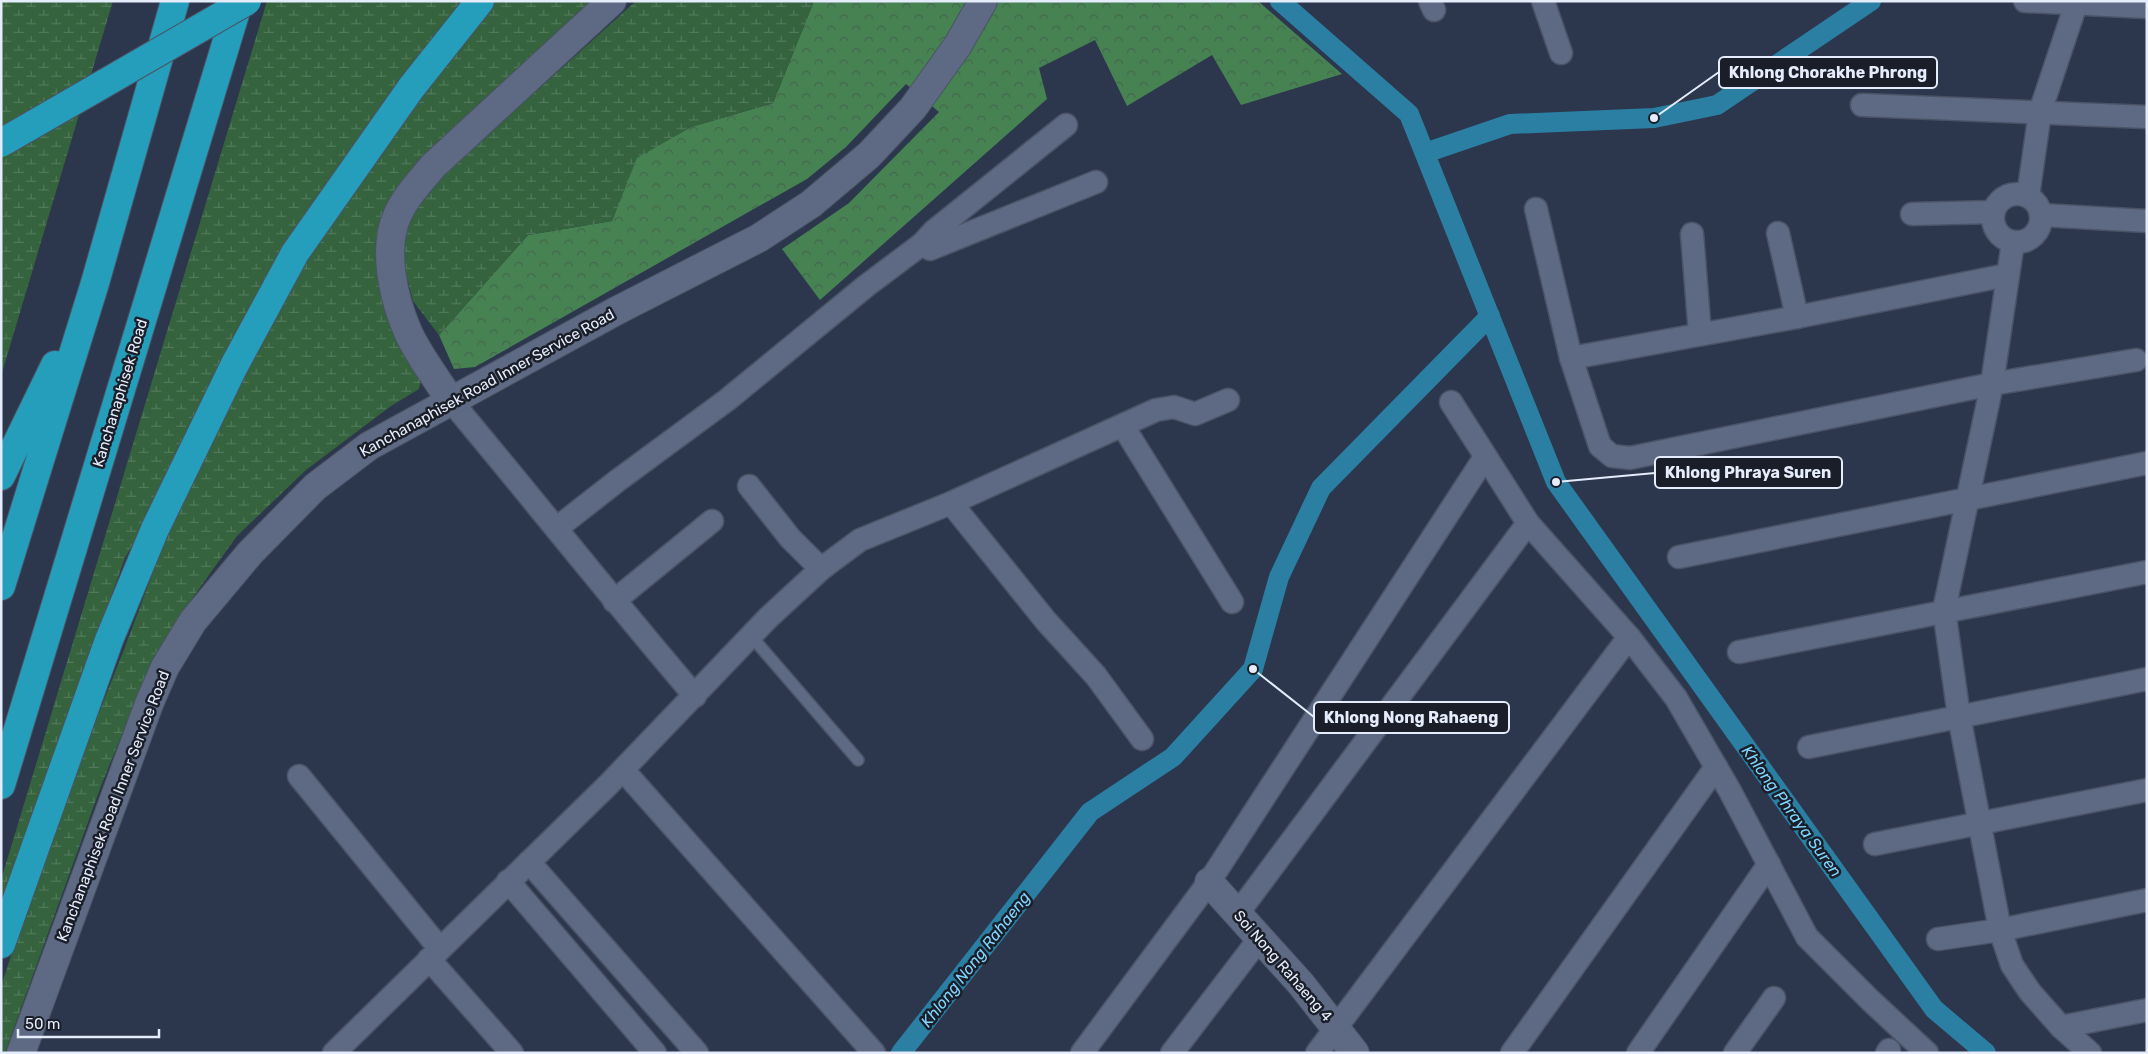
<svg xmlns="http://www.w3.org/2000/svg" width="2148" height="1054" viewBox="0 0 2148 1054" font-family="Rubik,sans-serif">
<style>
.forest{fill:url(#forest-crowns)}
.wetland{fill:url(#wetland-marsh)}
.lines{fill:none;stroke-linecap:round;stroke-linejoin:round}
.canal{stroke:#2a7fa3;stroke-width:20}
.service-casing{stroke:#4a5366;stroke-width:14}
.minor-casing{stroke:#4a5366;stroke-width:25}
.tertiary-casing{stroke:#4a5366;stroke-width:30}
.secondary-casing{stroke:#4a5366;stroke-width:30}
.motorway-casing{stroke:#4a5366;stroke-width:30}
.service{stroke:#5e6a83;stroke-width:11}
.minor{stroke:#5e6a83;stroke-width:22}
.tertiary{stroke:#5e6a83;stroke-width:28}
.secondary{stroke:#5e6a83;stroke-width:28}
.motorway{stroke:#259ebb;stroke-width:28}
.motorway-bridge-casing{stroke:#4a5366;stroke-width:30;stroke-linecap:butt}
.motorway-bridge{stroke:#259ebb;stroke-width:28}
.labels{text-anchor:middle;stroke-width:5;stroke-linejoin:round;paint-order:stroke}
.street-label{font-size:15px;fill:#e5ecfb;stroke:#191e28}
.water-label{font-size:16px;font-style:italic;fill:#80d5ff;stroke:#191e28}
.leader{fill:none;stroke:#e5ecfb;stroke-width:2}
.callout-dot{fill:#e5ecfb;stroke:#191e28;stroke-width:2}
.callout{fill:#191e28;stroke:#e5ecfb;stroke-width:2}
.callout-label{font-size:16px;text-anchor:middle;font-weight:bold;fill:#e5ecfb}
</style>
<defs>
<pattern id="forest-crowns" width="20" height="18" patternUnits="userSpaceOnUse" patternTransform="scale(1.25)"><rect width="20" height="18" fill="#468252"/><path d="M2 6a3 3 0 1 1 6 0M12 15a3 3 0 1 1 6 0" fill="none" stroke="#46674f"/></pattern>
<pattern id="wetland-marsh" width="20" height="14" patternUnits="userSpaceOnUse" patternTransform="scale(1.25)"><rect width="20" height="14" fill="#34633d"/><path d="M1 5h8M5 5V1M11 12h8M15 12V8" fill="none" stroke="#517a5a"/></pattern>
</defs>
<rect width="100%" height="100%" fill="#2c364d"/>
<polygon class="forest" points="814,1 1258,1 1342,74 1241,105 1212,55 1127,106 1095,40 1039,68 1047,99 820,300 782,249 849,203 939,112 906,84 846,147 807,179 475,367 454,369 439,335 528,235 612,221 636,158 691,127 773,103"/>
<g class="wetland">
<polygon points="1,1 113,1 1,376"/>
<polygon points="267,1 594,1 386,210 376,244 378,266 422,376 419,389 391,406 306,470 237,536 181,614 153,658 101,786 5,1053 1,1053 1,986 55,823 125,647 167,535 144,525 125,558 1,901 1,880"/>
<polygon points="636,1 814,1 773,103 691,127 637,158 612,221 528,235 439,335 413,301 405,270 403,233 423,193"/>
</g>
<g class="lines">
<g class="canal">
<polyline points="1280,1 1409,114 1556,482 1934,1009 1986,1053"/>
<polyline points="1425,153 1510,124 1654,118 1717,105 1871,1"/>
<polyline points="901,1053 1090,812 1173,757 1253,669 1279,577 1321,488 1490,316"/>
</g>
<defs>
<polyline id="service" points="752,637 858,760"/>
<g id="minor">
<polyline points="1430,1 1434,10"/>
<polyline points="1543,1 1561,53"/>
<polyline points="2025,1 2147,7"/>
<polyline points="1862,105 2147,117"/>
<circle cx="2017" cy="218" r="24"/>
<polyline points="2028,196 2040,112 2077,1"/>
<polyline points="1536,209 1571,358 1600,446 1612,456 1630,458 1992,384 2136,360"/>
<polyline points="1912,214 1993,212"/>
<polyline points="2041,215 2147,221"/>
<polyline points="1778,233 1797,317"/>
<polyline points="1692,234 1700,334"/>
<polyline points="2013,242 1992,384 1944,610 1959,716 2000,930 2012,965 2030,992 2061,1027 2090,1053"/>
<polyline points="922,244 930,249 1096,182"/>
<polyline points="1571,358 1797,317 2007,275"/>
<path d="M 451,401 C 533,499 612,599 695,696"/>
<polyline points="1451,402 1528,523 1629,637 1676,698 1730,791 1807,937 1870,1000 1927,1053"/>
<polyline points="1123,426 1232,602"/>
<polyline points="749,486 790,538 821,569"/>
<polyline points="951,503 1046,621 1096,676 1142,739"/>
<polyline points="557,528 617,481 727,400 866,286 922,244 934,231 1066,125"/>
<polyline points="1679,557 2147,463"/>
<polyline points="614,601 712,521"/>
<polyline points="1739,652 2147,572"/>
<polyline points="1809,747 2147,679"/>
<polyline points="623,770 874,1053"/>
<polyline points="299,776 440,949"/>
<polyline points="1875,844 2147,790"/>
<polyline points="529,862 697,1053"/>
<polyline points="508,881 655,1053"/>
<polyline points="1238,913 1528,523"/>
<polyline points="1938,939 2000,930 2147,900"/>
<polyline points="429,959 512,1053"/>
<polyline points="2061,1027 2147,1010"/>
<polyline points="334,1053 609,784 768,618 821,569 860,540 951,503 1156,410 1174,407 1195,414 1228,400"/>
<polyline points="1082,1053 1209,882 1485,457"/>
<polyline points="1172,1053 1260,938"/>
<polyline points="1317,1053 1629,637"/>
<polyline points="1512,1053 1716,767"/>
<polyline points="1638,1053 1769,864"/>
<polyline points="1735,1053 1774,998"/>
<polyline points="1887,1053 1889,1050"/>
</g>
<polyline id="tertiary" points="1209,882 1301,984 1355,1053"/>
<g id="secondary">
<path d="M 451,401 C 438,381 417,353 408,332 C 394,300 382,250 397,216 C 405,197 420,182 433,166 L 612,1"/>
<polyline points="21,1053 149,704 165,667 193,621 250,553 315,487 369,446 616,311 759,238 811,204 869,155 913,108 958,45 983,1"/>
</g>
<g id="motorway">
<polyline points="1,476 55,365"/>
<polyline points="1,586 95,283 175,1"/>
<polyline points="1,785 239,1"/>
<polyline points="1,944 109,640 155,529 234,366 295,253 411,88 480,1"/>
</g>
</defs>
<use href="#service" class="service-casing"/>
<use href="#minor" class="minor-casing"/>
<use href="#tertiary" class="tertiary-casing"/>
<use href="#secondary" class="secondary-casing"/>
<use href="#motorway" class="motorway-casing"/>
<use href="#service" class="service"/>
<use href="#minor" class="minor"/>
<use href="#tertiary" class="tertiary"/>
<use href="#secondary" class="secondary"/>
<use href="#motorway" class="motorway"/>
<defs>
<polyline id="motorway-bridge" points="1,143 247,1"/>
</defs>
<use href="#motorway-bridge" class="motorway-bridge-casing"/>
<use href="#motorway-bridge" class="motorway-bridge"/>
</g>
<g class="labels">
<g class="street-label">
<text transform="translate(487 383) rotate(-29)" y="5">Kanchanaphisek Road Inner Service Road</text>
<text transform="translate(120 393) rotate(-73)" y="5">Kanchanaphisek Road</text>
<text transform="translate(113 806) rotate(-69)" y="5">Kanchanaphisek Road Inner Service Road</text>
<text transform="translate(1283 966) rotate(49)" y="5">Soi Nong Rahaeng 4</text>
</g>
<g class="water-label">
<text transform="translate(1792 811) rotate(54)" y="6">Khlong Phraya Suren</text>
<text transform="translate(975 959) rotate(-52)" y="6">Khlong Nong Rahaeng</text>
</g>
</g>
<path class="leader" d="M1654 118L1719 72M1556 482L1655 473M1253 669L1314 717"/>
<g class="callout-dot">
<circle cx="1654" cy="118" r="5"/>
<circle cx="1556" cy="482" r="5"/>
<circle cx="1253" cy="669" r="5"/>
</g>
<g class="callout">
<rect x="1719" y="57" width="218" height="31" rx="5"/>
<rect x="1655" y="457" width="187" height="31" rx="5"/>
<rect x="1314" y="702" width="195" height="31" rx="5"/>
</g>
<g class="callout-label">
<text x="1828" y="78">Khlong Chorakhe Phrong</text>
<text x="1748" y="478">Khlong Phraya Suren</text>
<text x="1411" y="723">Khlong Nong Rahaeng</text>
</g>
<rect width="2148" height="1054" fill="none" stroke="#e5ecfb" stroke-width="5"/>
<path d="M18 1029v8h141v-8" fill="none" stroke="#e5ecfb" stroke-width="2.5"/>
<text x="25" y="1029" font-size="15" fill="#e5ecfb" stroke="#191e28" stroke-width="4" paint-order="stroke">50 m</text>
</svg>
